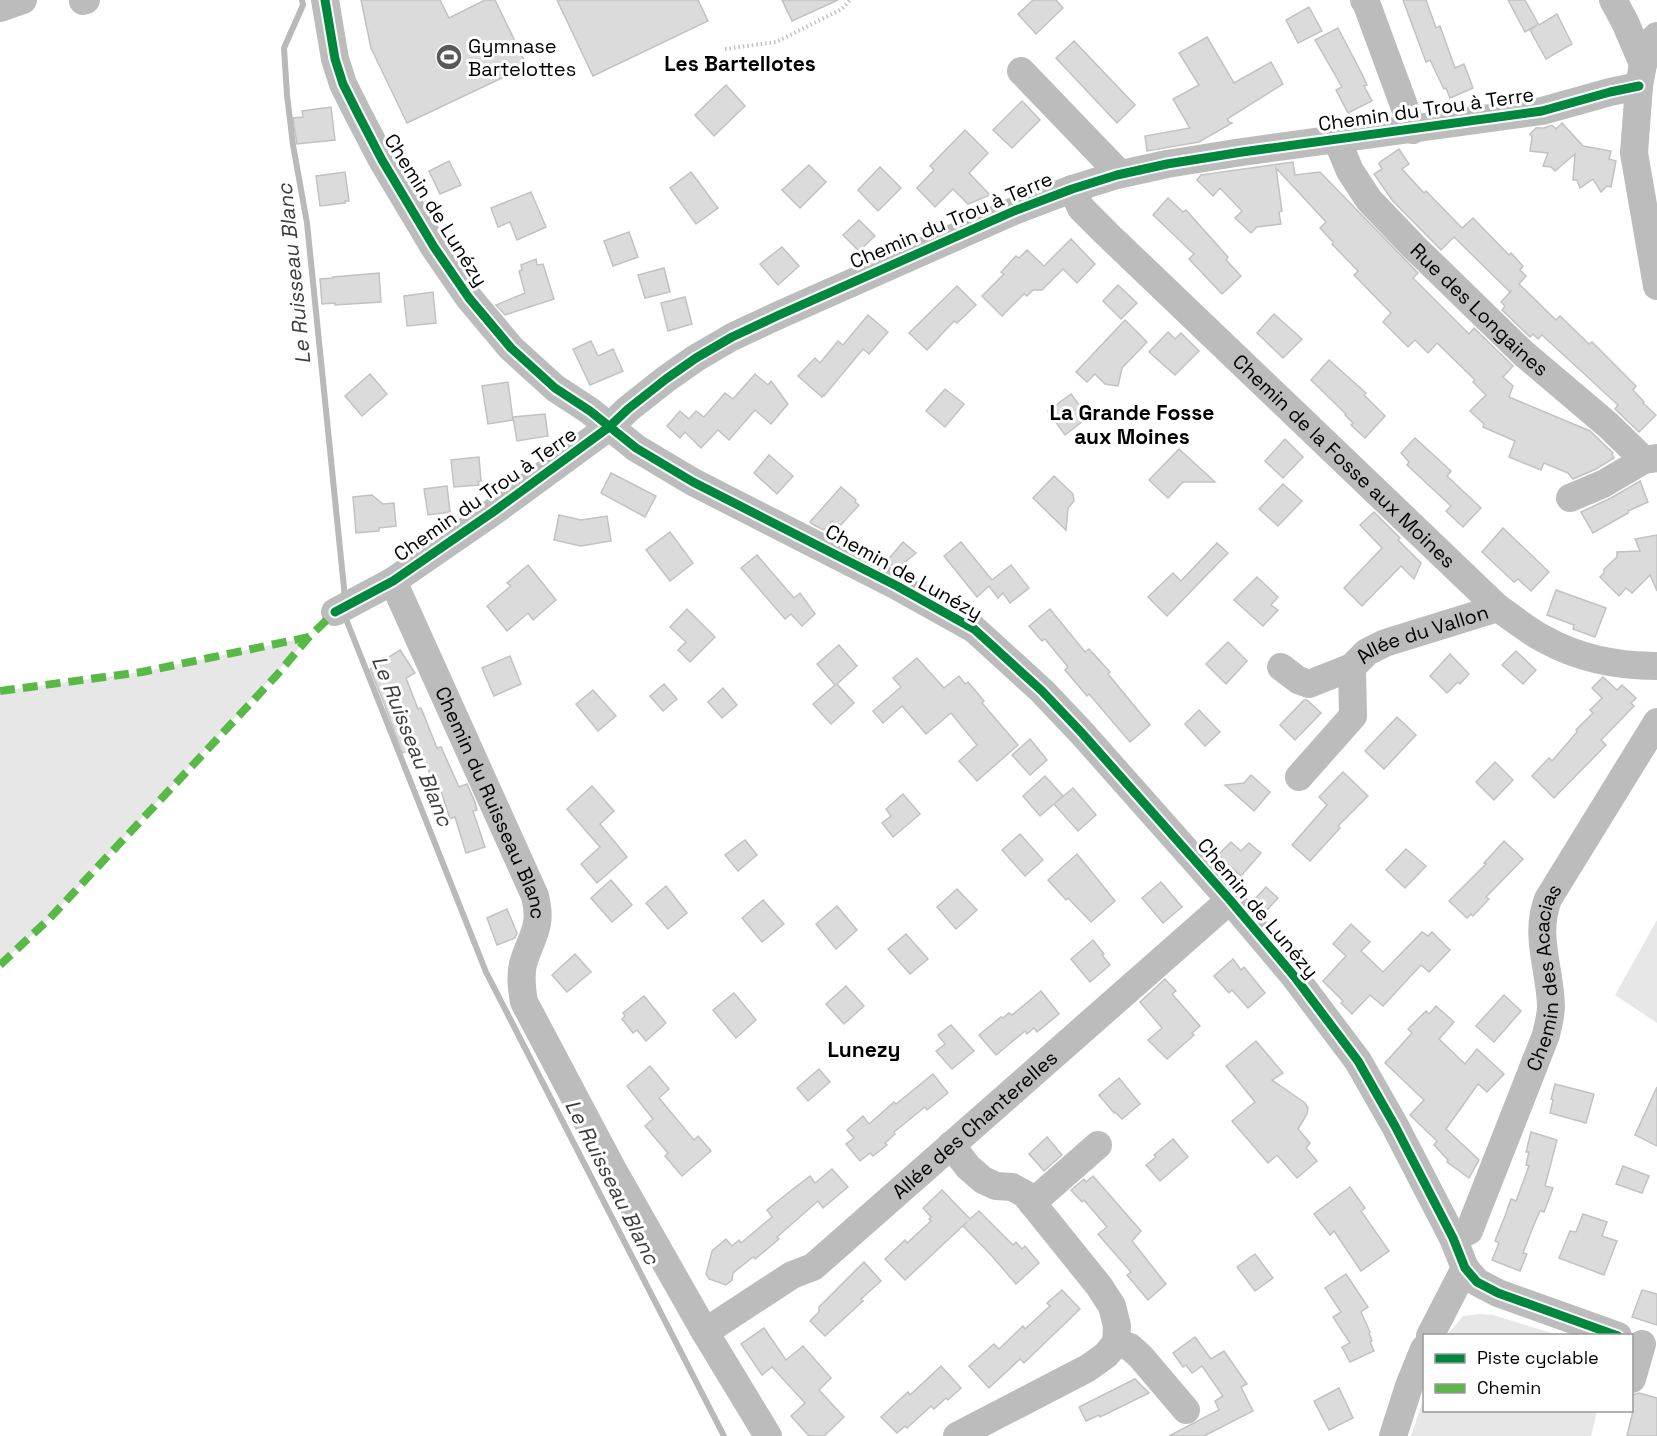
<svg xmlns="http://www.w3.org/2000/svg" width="1657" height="1436" viewBox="0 0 1657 1436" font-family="'Space Grotesk',sans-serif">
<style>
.green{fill:#e7e7e7}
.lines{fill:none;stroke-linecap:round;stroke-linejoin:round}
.stream{stroke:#b9b9b9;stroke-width:6}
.building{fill:#dbdbdb;stroke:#c2c2c2;stroke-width:1.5}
.path{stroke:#c2c2c2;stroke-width:4;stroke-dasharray:1.5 3;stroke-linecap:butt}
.minor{stroke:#bcbcbc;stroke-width:28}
.quiet{stroke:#58b947;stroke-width:8;stroke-dasharray:15 8;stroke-linecap:butt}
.cycleway-casing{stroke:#fff;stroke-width:13}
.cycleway{stroke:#00873e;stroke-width:9}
.labels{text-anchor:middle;stroke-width:6;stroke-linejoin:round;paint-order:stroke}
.poi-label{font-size:20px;fill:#000;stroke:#fff;text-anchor:start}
.street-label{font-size:20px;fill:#000;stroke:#fff}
.neighbourhood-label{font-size:21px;font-weight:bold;fill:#000;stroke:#fff}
.water-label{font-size:21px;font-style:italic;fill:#3c3c3c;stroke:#fff}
</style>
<rect width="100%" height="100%" fill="#fff"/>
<g class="green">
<polygon points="309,637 49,919 0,965 0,691 142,672"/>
<polygon points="1657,920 1657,1023 1615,995"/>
<polygon points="1481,1314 1493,1315 1558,1335 1447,1335 1463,1316"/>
<polygon points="1424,1398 1424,1410 1597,1411 1591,1436 1411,1436"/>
</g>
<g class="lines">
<g class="stream">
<polyline points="302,0 303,5 284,48 287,95 293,145 307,223 345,598"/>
<polyline points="346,615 346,619 486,972 724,1436"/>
</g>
</g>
<g class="building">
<polygon points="361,0 440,0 449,18 485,0 495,0 527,66 407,123 371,48"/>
<polygon points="557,0 698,0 708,21 593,76"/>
<polygon points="782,0 838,0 792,21"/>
<polygon points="1033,0 1056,0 1063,8 1036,34 1018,14"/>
<polygon points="1403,0 1426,0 1436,28 1440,26 1455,68 1464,64 1473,88 1450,98 1446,88 1444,89 1430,60 1426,62"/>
<polygon points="1508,0 1525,0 1539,25 1557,14 1572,44 1546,59 1530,30 1537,25 1525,32"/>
<polygon points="1309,7 1322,31 1298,43 1286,20"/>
<polygon points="1338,28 1362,74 1367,85 1364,86 1372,101 1348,113 1336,90 1342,87 1315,40"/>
<polygon points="1207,37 1234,83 1271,62 1283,84 1227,119 1229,122 1232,123 1199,142 1147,151 1145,136 1190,128 1173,99 1199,85 1179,53"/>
<polygon points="1074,41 1135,105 1117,123 1056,58"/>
<polygon points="726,85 745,106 714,136 695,115"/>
<polygon points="1022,101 1040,120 1012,148 993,130"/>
<polygon points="331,107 335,140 297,144 293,118 303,117 302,111"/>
<polygon points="1562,123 1583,146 1611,151 1609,159 1616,161 1611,187 1607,186 1601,192 1593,179 1580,188 1577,180 1573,180 1575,154 1555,171 1551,167 1543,166 1548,153 1530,151 1532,137 1530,134 1536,128 1544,128 1552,125 1556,129"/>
<polygon points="965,130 988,153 969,173 990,195 968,204 953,189 935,207 917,188 934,170 930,166"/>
<polygon points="1399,149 1409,164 1402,169 1424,193 1426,191 1462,228 1473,218 1509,255 1511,253 1523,266 1520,270 1526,276 1519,284 1556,320 1560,316 1589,344 1592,342 1636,386 1633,390 1644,402 1643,403 1656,415 1639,432 1615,409 1618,405 1542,335 1538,339 1533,334 1530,337 1502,310 1505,306 1501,302 1512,290 1510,292 1454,237 1441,250 1392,200 1374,174 1382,169 1379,164 1380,162"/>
<polygon points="449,161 461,185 440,194 429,171"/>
<polygon points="1293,162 1295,175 1320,172 1418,273 1413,278 1469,334 1474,328 1513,366 1503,377 1513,386 1509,397 1590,431 1613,453 1612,454 1614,458 1596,469 1573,479 1568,473 1544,463 1541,470 1509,457 1515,441 1483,427 1484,424 1470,411 1486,395 1473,382 1475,380 1437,343 1428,353 1415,340 1408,347 1383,322 1391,313 1354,275 1358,271 1332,244 1333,242 1320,228 1326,222 1276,168 1282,211 1279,212 1281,224 1257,227 1251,233 1235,218 1242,211 1220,188 1213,196 1197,180 1201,175"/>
<polygon points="809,165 826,182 800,208 782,190"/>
<polygon points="880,167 901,188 878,211 858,190"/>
<polygon points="345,172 349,201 345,201 345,203 320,206 316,176"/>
<polygon points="691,172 718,208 696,224 670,188"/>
<polygon points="531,192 546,227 517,240 510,222 498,227 491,208"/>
<polygon points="1168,198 1183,212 1186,210 1228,257 1226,260 1241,276 1222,294 1189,259 1194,254 1153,215"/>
<polygon points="859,220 875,236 859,251 843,235"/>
<polygon points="629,232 638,257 613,266 604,241"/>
<polygon points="1071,239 1095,264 1077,283 1063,269 1042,290 1033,290 1027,296 1024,294 1002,316 982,296 1004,274 1001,272 1016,256 1019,258 1027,250 1044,266"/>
<polygon points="782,247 799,266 778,285 760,264"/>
<polygon points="536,259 537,265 543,264 554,299 505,315 496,305 525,293 519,271 522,270 521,265"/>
<polygon points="664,268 670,292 645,298 638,275"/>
<polygon points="379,273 381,302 335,305 335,303 322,304 320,279 333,278 333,277"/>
<polygon points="1118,285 1137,303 1121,319 1103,301"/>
<polygon points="957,286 976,305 957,323 954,321 927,350 909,333"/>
<polygon points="433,292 436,323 407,326 404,296"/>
<polygon points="685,297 692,324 668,331 661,303"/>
<polygon points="1274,314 1302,339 1283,358 1257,333"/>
<polygon points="868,315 888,332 869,354 863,349 824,396 823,395 822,397 798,376 815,358 820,363 838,341 843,345"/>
<polygon points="1125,320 1147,342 1122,368 1118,386 1105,384 1095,374 1087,382 1076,372"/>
<polygon points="1168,332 1175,339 1181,333 1199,351 1175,375 1149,352"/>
<polygon points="591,341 598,356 613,349 623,371 590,385 573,349"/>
<polygon points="1329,360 1366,393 1364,395 1385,416 1365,438 1351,425 1353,423 1345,415 1346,414 1311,380"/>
<polygon points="370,374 387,394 362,416 345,396"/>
<polygon points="755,374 768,385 771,381 788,404 771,424 755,410 729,440 718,430 701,448 685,432 680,438 667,426 680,411 689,419 696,411 704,417 725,393 733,399"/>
<polygon points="508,382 513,420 488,424 482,386"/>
<polygon points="945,389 964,404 945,427 926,411"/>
<polygon points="1071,394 1088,417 1065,435 1048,411"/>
<polygon points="545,414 548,436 517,441 513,417"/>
<polygon points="1415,438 1451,471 1447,476 1481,508 1463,527 1446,511 1451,506 1407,465 1409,462 1401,453"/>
<polygon points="1285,439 1303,457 1283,478 1265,461"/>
<polygon points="1179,449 1215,482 1183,482 1168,498 1149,480"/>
<polygon points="769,455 793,476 777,494 754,473"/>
<polygon points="479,457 481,481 478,482 479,485 454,487 451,460"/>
<polygon points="611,473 656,496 645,517 601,493"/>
<polygon points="1054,476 1073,494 1074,501 1068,508 1066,530 1033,498"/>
<polygon points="1640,481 1648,502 1628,511 1628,513 1593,533 1581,512 1611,498"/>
<polygon points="1283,484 1302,501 1278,526 1259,509"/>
<polygon points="447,486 450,512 428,515 424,489"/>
<polygon points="841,487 856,500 855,502 859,505 839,527 832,521 824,530 814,525 810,522"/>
<polygon points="372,495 383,504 394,503 396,526 379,528 379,531 356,533 353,497"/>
<polygon points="1374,512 1400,538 1398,540 1421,563 1414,579 1401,566 1362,606 1344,588 1382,548 1360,525"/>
<polygon points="559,515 581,520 607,516 611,541 581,546 554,540"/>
<polygon points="1503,528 1549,572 1531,591 1518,579 1514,582 1482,552"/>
<polygon points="670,532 693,563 670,581 646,550"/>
<polygon points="1657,535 1657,591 1650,575 1632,593 1626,588 1619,596 1600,577 1604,573 1604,569 1617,557 1617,552 1640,551 1635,539"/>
<polygon points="903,542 916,553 898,568 886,562"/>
<polygon points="961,542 992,580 1011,565 1029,588 1010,603 1003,593 998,598 989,586 977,597 944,556"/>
<polygon points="1217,543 1228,553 1167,616 1148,597 1173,573 1181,581"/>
<polygon points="757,555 794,598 800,593 815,614 802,626 791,614 785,619 741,568"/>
<polygon points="528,565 556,600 533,620 528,613 507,631 487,606 511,586 507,583"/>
<polygon points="1257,577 1278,597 1271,605 1278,610 1263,626 1234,600"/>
<polygon points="1556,590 1606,608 1595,637 1573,629 1574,625 1547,615"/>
<polygon points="687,609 715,637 690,662 678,650 686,642 670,627"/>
<polygon points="1050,609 1085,652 1089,649 1110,672 1108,674 1150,725 1130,742 1089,694 1087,696 1065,670 1068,667 1045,639 1042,641 1029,626"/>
<polygon points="1228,642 1247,661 1226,684 1206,664"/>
<polygon points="839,645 857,666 837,684 854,703 831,724 813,704 835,685 817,664"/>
<polygon points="400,650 415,673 406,678 418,709 421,708 437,748 441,747 459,787 467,784 475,802 477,810 473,811 485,847 466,853 455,817 450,819 440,788 437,789 418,747 402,753 384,703 370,669"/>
<polygon points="1516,651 1536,670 1523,684 1502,665"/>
<polygon points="1450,654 1469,674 1460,684 1458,682 1447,693 1430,676"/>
<polygon points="510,656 521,684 494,696 482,668"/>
<polygon points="917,658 944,688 959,676 965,684 968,682 984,701 982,703 1018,745 977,781 959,761 977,745 951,713 926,734 902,706 883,723 873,711 901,687 893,678"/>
<polygon points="1603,677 1617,690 1622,685 1636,698 1631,703 1634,706 1601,740 1606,745 1554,798 1532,776 1549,758 1552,761 1577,732 1576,730 1593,713 1590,710 1602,698 1592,688"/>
<polygon points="664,684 677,699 663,711 650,696"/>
<polygon points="723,688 737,705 722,718 708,702"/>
<polygon points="593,690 616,716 598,731 576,704"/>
<polygon points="1304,700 1307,700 1321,713 1295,740 1280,725"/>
<polygon points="1199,710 1220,732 1205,746 1185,724"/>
<polygon points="1397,717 1416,735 1384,769 1365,751"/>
<polygon points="1030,739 1047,760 1030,775 1012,755"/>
<polygon points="1495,762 1513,780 1494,800 1476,782"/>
<polygon points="1343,772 1368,796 1338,826 1340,828 1310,861 1292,845 1327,805 1319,797"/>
<polygon points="1251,775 1270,792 1254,811 1225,785 1244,783"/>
<polygon points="1045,776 1063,796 1055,803 1073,788 1096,815 1078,831 1054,804 1040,816 1023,796"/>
<polygon points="592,786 614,811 600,824 627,857 597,883 581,864 600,847 567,809"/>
<polygon points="903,794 920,814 893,837 882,823 891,816 886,809"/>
<polygon points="1020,834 1043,860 1025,876 1002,850"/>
<polygon points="745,840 757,855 738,871 725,855"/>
<polygon points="1504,841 1523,859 1486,897 1489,899 1473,916 1471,914 1467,918 1449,901 1486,864 1484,863"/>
<polygon points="1231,842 1241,851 1249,843 1261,853 1241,876 1218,855"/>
<polygon points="1406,849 1426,866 1405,888 1386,870"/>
<polygon points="1077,854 1115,901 1091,922 1068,898 1066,900 1048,880"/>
<polygon points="611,880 632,905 612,922 591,898"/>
<polygon points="1161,882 1182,907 1163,923 1142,898"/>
<polygon points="666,886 687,913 668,929 646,903"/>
<polygon points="1266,887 1278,898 1266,911 1254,900"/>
<polygon points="957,889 977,910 956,929 937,907"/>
<polygon points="763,900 784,924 762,942 742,918"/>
<polygon points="837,906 857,930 836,949 816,924"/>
<polygon points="507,909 517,933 515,938 497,945 487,918"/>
<polygon points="1351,924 1370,942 1361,951 1383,972 1422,932 1428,936 1432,932 1450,950 1429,972 1421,965 1383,1006 1370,995 1352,1014 1341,1003 1343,1001 1323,981 1346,956 1333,944"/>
<polygon points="906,934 928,959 910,974 888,949"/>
<polygon points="1093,940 1104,954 1102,955 1110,965 1090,982 1071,959"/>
<polygon points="575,954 591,972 567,992 552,975"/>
<polygon points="1233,959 1241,970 1244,967 1265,993 1248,1008 1232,990 1229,993 1214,976"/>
<polygon points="1165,979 1176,991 1172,994 1200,1026 1192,1033 1194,1035 1167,1059 1148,1040 1162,1028 1140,1002"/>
<polygon points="846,986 864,1006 844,1024 826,1004"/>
<polygon points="1041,991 1059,1014 1037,1032 1034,1028 1027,1034 1025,1031 996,1055 979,1035 1001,1017 1003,1018 1009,1013 1012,1015"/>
<polygon points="734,993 756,1020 736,1038 713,1010"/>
<polygon points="1504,995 1521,1011 1494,1042 1476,1026"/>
<polygon points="644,996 666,1023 646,1041 637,1030 633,1033 622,1019 625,1016 623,1013"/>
<polygon points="1436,1006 1454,1022 1439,1039 1465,1064 1477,1049 1504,1074 1487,1092 1478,1084 1446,1129 1479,1160 1469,1178 1447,1162 1448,1160 1434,1145 1437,1141 1410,1115 1424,1100 1385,1063 1412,1033 1408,1029 1426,1011 1429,1014"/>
<polygon points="951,1025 974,1051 952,1069 936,1051 945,1044 938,1035"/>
<polygon points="1256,1041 1283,1073 1272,1080 1305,1103 1308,1108 1307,1114 1298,1129 1310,1143 1306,1148 1317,1161 1297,1178 1277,1155 1268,1163 1232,1121 1255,1102 1226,1066"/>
<polygon points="650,1066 669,1089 659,1098 694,1140 698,1136 711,1151 682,1176 665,1156 668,1153 645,1126 653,1119 627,1086"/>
<polygon points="819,1069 830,1082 808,1101 797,1088"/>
<polygon points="933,1074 948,1093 927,1110 925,1107 894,1132 895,1134 885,1143 887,1145 873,1156 870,1153 860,1161 846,1144 854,1138 847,1130 863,1116 869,1124 894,1102 896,1104"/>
<polygon points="1119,1078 1140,1104 1122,1119 1115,1112 1114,1113 1099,1095"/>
<polygon points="1555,1084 1594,1094 1586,1123 1550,1113 1553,1100 1551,1099"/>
<polygon points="1657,1087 1657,1146 1635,1135"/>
<polygon points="1531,1132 1557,1140 1545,1186 1553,1188 1544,1212 1540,1211 1533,1227 1523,1253 1527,1254 1520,1271 1492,1260 1499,1243 1495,1241 1505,1216 1511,1199 1516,1201 1529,1166 1526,1165 1529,1152 1526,1152"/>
<polygon points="1047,1137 1062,1155 1044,1171 1029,1154"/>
<polygon points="1173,1139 1188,1157 1160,1181 1146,1165 1156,1157 1154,1155"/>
<polygon points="1623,1166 1649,1176 1642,1193 1616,1184"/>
<polygon points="832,1169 848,1187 823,1208 818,1201 777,1237 779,1239 755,1259 753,1257 733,1273 732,1280 726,1285 709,1279 706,1274 712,1251 726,1239 732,1246 739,1240 741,1243 772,1217 767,1210 793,1189 810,1176 815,1183"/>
<polygon points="1093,1176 1141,1231 1132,1241 1166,1284 1148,1300 1127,1275 1131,1272 1098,1234 1107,1227 1084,1200 1082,1202 1071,1190 1084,1179 1086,1182"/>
<polygon points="1350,1187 1365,1208 1361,1211 1389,1251 1361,1271 1334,1231 1330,1235 1314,1214"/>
<polygon points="942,1190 970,1219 979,1211 1013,1245 1016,1242 1022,1249 1025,1246 1039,1263 1016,1284 991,1255 963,1226 967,1222 905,1280 885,1259 905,1240 907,1243 931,1221 929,1219 931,1217 923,1208"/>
<polygon points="1583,1214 1607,1222 1602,1236 1617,1241 1604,1275 1559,1258 1570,1231 1576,1232"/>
<polygon points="1255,1254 1273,1278 1255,1291 1237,1267"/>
<polygon points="864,1262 881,1281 861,1299 863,1301 825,1336 810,1321 819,1312 819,1307"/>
<polygon points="1346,1274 1368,1307 1361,1312 1370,1332 1369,1333 1372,1341 1370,1342 1374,1351 1350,1362 1342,1347 1350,1343 1333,1317 1341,1312 1325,1288"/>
<polygon points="1062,1290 1080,1309 1024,1363 1020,1359 989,1388 969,1366 994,1344 999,1349 1023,1326 1025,1329 1050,1306 1047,1303"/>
<polygon points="1642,1290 1657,1294 1657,1325 1632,1317"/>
<polygon points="764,1328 786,1360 803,1346 831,1378 819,1390 844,1417 824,1436 809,1436 791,1416 805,1403 772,1367 762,1375 741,1344"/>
<polygon points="1195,1337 1211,1359 1224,1351 1247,1384 1241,1387 1253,1411 1204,1436 1169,1436 1219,1410 1215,1401 1223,1396 1202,1366 1192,1373 1186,1365 1183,1367 1173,1353"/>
<polygon points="941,1366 961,1388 948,1400 946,1398 934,1409 931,1406 907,1428 905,1426 897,1433 881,1417 908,1392 910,1395"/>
<polygon points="1135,1379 1149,1393 1100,1417 1099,1415 1086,1421 1079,1407"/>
<polygon points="1339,1388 1353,1418 1329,1430 1314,1401"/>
<polygon points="1639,1393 1657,1398 1657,1436 1627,1436 1633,1411 1632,1411 1632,1395"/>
</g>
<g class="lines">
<polyline class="path" points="725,49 776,42 842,9 850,0"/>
<g class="minor">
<polyline points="325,0 335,59 343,84 358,114 382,160 434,247 469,298 511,348 555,388 590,411 636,448 693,482 897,586 974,629 1042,691 1081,732 1230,900 1294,976 1358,1061 1395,1126 1453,1238 1465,1268 1477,1282 1498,1293 1618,1336"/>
<polyline points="1364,0 1367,5 1413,130"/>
<polyline points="1613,0 1625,22 1643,64"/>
<polyline points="83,1 86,0"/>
<polyline points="0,8 23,0"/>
<polyline points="1657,36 1653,40 1643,64 1639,86 1634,153 1657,286"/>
<polyline points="1021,71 1120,174"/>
<path id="s1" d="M 1337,140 L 1350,171 L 1369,200 L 1413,246 L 1523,353 L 1608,425 L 1644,460"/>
<path id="s2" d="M 1072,189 L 1081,208 L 1107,234 L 1498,608 C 1513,618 1528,631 1544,639 C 1578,658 1619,666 1657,666"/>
<polyline points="1570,498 1603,484 1644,460 1657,458"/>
<path id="s3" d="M 393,581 L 535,896 C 543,928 531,936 523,964 C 520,977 522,990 524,1002 L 613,1170 L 705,1332 L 768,1436"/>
<polyline points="335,612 393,581 493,512 609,427 628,409 666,379 696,358 732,337 779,315 1014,211 1072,189 1117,175 1167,164 1242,152 1542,111 1610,92 1639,86"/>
<polyline points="1281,667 1298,680 1309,684 1352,667"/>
<path id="s4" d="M 1299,777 L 1353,716 L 1352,667 L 1367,652 L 1385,643 L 1498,608"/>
<polyline points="951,1145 968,1167 983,1180 996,1186 1012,1187 1025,1194 1099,1286 1112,1306 1117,1326 1116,1343 1106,1355 1088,1368 957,1436"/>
<polyline points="1032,1203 1098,1145"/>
<path id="s5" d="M 1453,1238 L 1469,1231 L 1546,1035 C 1548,1025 1551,1016 1551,1006 C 1550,968 1534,936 1548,899 L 1657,722"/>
<path id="s6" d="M 705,1332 L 792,1275 L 813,1267 L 1230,900"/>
<polyline points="1430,1336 1465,1268"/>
<polyline points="1116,1343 1130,1347 1141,1357 1186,1410"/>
<polyline points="1632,1379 1642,1344"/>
<polyline points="1393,1436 1409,1386 1424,1349"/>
</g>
<g class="quiet">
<polyline points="0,691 142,672 309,637"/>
<polyline points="0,965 49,919 276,676 309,637 335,612"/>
</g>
<defs>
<g id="cycleway">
<polyline points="325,0 335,59 343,84 358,114 382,160 434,247 469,298 511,348 555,388 590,411 636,448 693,482 897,586 974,629 1042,691 1081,732 1230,900 1294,976 1358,1061 1395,1126 1453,1238 1465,1268 1477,1282 1498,1293 1618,1336"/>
<polyline points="335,612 393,581 493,512 609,427 628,409 666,379 696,358 732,337 779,315 1014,211 1072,189 1117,175 1167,164 1242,152 1542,111 1610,92 1639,86"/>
</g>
</defs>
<use href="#cycleway" class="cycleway-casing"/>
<use href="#cycleway" class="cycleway"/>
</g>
<defs>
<symbol id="stadium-disc" viewBox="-11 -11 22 22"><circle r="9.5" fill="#595959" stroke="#fff"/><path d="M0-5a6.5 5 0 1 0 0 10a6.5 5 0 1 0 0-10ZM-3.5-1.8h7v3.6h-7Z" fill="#fff"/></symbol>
</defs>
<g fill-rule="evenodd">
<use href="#stadium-disc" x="434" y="42" width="30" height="30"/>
</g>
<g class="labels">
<g class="poi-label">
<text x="468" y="53">Gymnase<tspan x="468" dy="23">Bartelottes</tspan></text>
</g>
<g class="street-label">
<text transform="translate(1426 109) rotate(-8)" y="7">Chemin du Trou à Terre</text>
<text transform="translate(436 210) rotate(58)" y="7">Chemin de Lunézy</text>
<text transform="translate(951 220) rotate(-23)" y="7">Chemin du Trou à Terre</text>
<text dy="7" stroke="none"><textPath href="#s1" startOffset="224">Rue des Longaines</textPath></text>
<text dy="7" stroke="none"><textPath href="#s2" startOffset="386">Chemin de la Fosse aux Moines</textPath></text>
<text transform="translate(485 494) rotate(-35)" y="7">Chemin du Trou à Terre</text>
<text transform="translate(904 572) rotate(29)" y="7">Chemin de Lunézy</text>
<text dy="7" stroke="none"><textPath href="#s4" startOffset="210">Allée du Vallon</textPath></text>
<text dy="7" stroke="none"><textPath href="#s3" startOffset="243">Chemin du Ruisseau Blanc</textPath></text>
<text transform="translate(1258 908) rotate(50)" y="7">Chemin de Lunézy</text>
<text dy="7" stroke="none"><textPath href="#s5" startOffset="286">Chemin des Acacias</textPath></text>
<text dy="7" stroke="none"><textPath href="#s6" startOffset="342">Allée des Chanterelles</textPath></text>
</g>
<g class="neighbourhood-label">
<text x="740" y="71">Les Bartellotes</text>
<text x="1132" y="420">La Grande Fosse<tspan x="1132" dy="24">aux Moines</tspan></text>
<text x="864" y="1057">Lunezy</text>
</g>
<g class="water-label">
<text transform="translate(294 274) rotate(-96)" y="7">Le Ruisseau Blanc</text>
<text transform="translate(412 741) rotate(68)" y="7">Le Ruisseau Blanc</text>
<text transform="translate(612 1182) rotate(63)" y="7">Le Ruisseau Blanc</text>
</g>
</g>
<rect x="1423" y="1334" width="210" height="78" fill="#ffffff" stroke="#999999" stroke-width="1.5"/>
<rect x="1435" y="1354" width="30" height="9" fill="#00873e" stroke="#999999" stroke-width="1.5"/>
<text x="1477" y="1364" font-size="18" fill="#000000">Piste cyclable</text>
<rect x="1435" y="1384" width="30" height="9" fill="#58b947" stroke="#999999" stroke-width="1.5"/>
<text x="1477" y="1394" font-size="18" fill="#000000">Chemin</text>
</svg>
